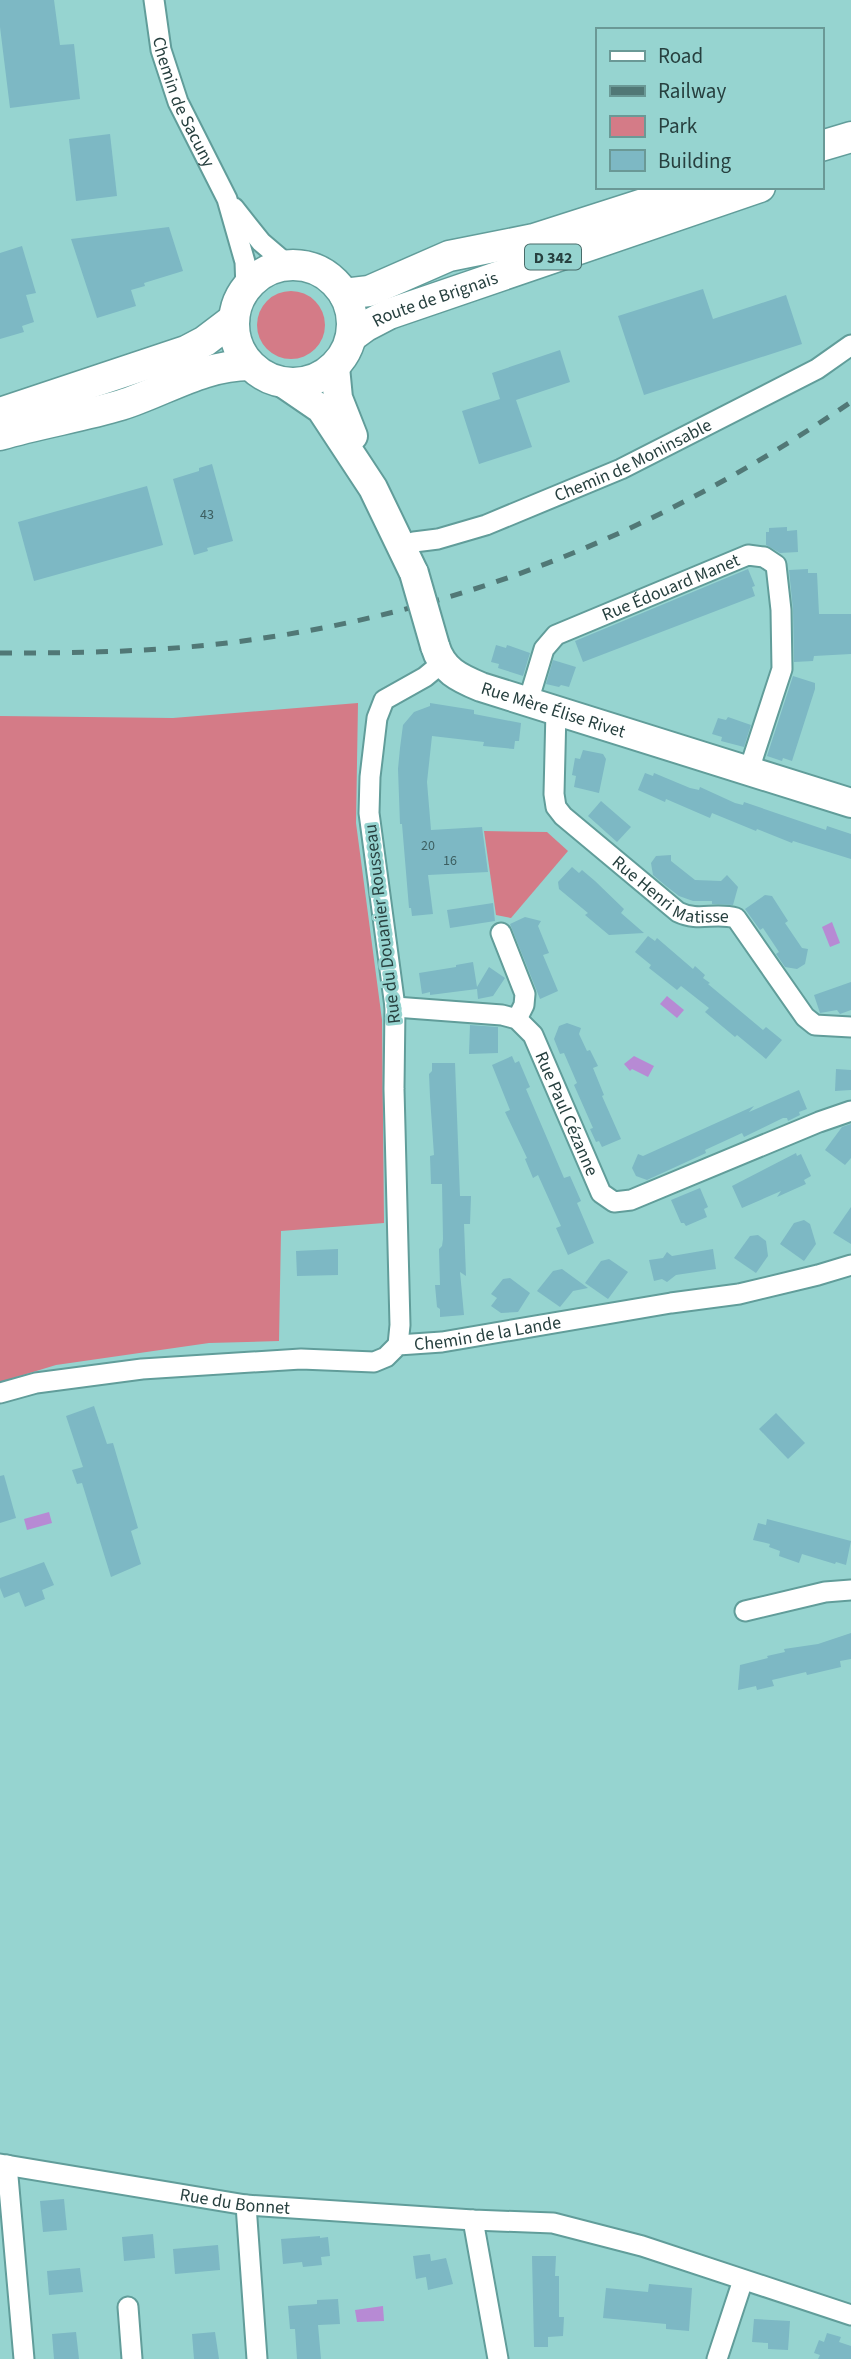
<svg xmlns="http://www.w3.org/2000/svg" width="851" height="2359" viewBox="0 0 851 2359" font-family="'Source Sans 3',sans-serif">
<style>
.green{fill:#d47b87}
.water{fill:#b78ad4}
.building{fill:#7db8c4}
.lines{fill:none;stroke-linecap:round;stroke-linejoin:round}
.street-casing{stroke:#619d9a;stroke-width:23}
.secondary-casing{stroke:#619d9a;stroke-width:32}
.primary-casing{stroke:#619d9a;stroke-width:33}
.street{stroke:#fff;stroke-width:19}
.secondary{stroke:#fff;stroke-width:28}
.primary{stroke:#fff;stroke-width:30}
.rail{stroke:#517876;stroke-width:5;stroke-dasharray:12 12;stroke-linecap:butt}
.secondary-bridge-casing{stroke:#619d9a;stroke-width:32;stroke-linecap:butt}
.secondary-bridge{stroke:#fff;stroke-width:28}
.labels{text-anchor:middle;stroke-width:6;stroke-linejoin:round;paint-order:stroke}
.number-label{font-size:14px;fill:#3c5e60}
.shield{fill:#96d4d0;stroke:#486c6a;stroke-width:2}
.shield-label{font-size:16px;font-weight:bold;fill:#27403f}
.street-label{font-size:18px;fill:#27403f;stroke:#96d4d0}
</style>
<rect width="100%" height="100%" fill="#96d4d0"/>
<g class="green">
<circle cx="291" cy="325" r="34"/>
<polygon points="358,703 356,823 382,1020 384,1223 281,1231 279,1341 209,1343 56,1365 0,1382 0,716 173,718"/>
<polygon points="484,831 547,832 568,851 511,918 496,915"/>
</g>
<g class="water">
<polygon points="832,922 840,943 830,947 822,927"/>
<polygon points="667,996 684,1010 677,1018 660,1004"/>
<polygon points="634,1056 654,1066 648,1077 632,1069 630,1071 624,1064"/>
<polygon points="49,1512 52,1523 27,1530 24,1519"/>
<polygon points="383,2306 384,2321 357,2322 355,2310"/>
</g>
<g class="building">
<polygon points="0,0 54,0 60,45 74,44 80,99 10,108 0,27"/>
<polygon points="110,134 117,196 76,201 69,139"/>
<polygon points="169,227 183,271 144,283 145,286 131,290 136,306 97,318 71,239"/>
<polygon points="22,246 36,293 26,295 34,322 22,326 24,332 0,339 0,253"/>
<polygon points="703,289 713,319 786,295 802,344 644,395 618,316"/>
<polygon points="560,350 570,382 516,400 532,447 479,464 462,411 500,399 492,373"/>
<polygon points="212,464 233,541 207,548 208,551 194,555 173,479 199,471 199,468"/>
<polygon points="147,486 163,545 34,581 18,522"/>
<polygon points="787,527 787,531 797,530 798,552 780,553 766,545 766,532 769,532 769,528"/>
<polygon points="748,569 755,586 752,587 755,596 583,662 575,641"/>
<polygon points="808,569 808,573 817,573 819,614 851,614 851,654 814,656 813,661 794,662 793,610 789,570"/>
<polygon points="496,645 506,648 507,645 530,653 523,676 498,668 499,664 491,662"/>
<polygon points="553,660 576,667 569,687 561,685 559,687 546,684"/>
<polygon points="793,676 815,683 815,689 792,761 783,758 782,761 767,756"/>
<polygon points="430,703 474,710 474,714 521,723 519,741 515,741 514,749 483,746 484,742 432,736 427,782 431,830 482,827 488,872 428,875 433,914 412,916 411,908 409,908 402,824 400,824 398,769 400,748 403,725 414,712 430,706"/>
<polygon points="728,717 751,725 744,747 721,741 722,737 712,734 718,718 726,720"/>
<polygon points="583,750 603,754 606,759 599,793 574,787 576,776 572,775 575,758 580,759"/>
<polygon points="645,773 653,776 654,773 690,788 699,790 700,787 735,803 743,805 744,802 826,830 827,826 851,834 851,859 793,841 792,843 757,829 756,831 712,813 710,818 666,799 665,802 638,790"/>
<polygon points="601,801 631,827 617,842 588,816"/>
<polygon points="671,855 671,861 695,880 721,881 727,875 738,887 733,905 712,904 712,901 693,901 679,896 666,886 653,875 651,863 656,856"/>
<polygon points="572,867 579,873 582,870 595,881 624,909 621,913 644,933 609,935 585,915 588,913 559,889 558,882"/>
<polygon points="765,895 772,896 788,921 785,923 802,948 808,949 805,964 797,969 785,967 776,954 779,952 763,928 760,930 745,909"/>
<polygon points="493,903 495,921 450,928 447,910"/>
<polygon points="525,917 541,921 538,926 549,953 543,955 558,991 540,999 510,924"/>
<polygon points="648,936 655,941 657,938 693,969 695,966 705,975 703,978 710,983 708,984 763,1030 766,1027 782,1040 766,1059 737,1035 735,1037 705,1012 709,1008 681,986 677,990 649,968 651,965 635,952"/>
<polygon points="473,962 477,987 489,967 505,978 493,996 478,999 477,989 430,995 430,992 422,994 419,973 456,967 456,965"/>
<polygon points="851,982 851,1010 840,1014 837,1010 820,1013 814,995"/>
<polygon points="567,1023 581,1028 579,1034 587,1051 590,1050 598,1066 593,1068 604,1095 602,1096 621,1139 602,1147 599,1141 596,1142 590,1129 593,1128 574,1085 577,1083 564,1053 560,1054 554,1039 559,1026"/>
<polygon points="470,1025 498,1027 498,1053 469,1054"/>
<polygon points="512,1056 515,1063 519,1061 530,1087 526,1089 564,1178 570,1176 581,1201 577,1203 594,1243 568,1255 556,1228 561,1226 538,1175 533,1178 525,1159 527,1158 505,1112 510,1110 492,1065"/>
<polygon points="432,1063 455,1063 460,1196 471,1196 470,1224 464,1224 466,1276 460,1272 464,1315 440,1317 440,1309 437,1307 435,1285 440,1285 439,1249 442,1246 443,1239 442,1184 431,1184 430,1156 434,1155 430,1097 429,1074 432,1071"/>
<polygon points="836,1069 851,1070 851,1090 835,1091"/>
<polygon points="799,1090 807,1109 799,1112 800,1115 788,1121 787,1118 783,1118 744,1137 742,1133 705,1150 706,1153 647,1180 636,1176 632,1168 638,1154 643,1156 754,1106 749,1112"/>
<polygon points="851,1124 851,1158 845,1165 825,1150 842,1127"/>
<polygon points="796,1153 797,1156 801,1154 811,1176 804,1180 806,1184 777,1197 781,1191 742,1208 732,1186"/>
<polygon points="700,1188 708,1207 704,1209 707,1217 686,1226 684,1223 681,1223 671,1200"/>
<polygon points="851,1207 851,1244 833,1233"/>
<polygon points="804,1220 810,1224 816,1244 804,1261 780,1244 794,1223"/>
<polygon points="758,1235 766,1241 768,1256 756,1273 734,1258 750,1236"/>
<polygon points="338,1249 338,1275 297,1276 296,1251"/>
<polygon points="713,1249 716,1269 676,1275 667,1282 662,1279 654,1281 649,1260 663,1258 667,1252 672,1256"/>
<polygon points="609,1259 628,1272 608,1299 585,1283 601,1261"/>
<polygon points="562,1269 588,1288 573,1291 560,1307 537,1291 553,1271"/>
<polygon points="510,1278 530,1293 518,1312 501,1313 491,1306 497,1298 491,1294 503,1279"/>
<polygon points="94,1406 107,1444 113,1443 138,1528 131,1531 141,1564 111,1577 82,1483 77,1484 72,1470 83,1467 66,1416"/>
<polygon points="776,1413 805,1443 788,1459 759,1429"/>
<polygon points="4,1475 16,1518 0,1523 0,1476"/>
<polygon points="767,1519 851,1541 846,1565 836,1562 835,1564 802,1554 799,1563 779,1556 780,1551 769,1547 770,1544 753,1540 758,1523 766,1525"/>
<polygon points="44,1562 54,1585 42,1590 45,1599 25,1607 19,1592 4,1598 0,1588 0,1578"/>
<polygon points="851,1633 851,1659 840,1661 841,1667 807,1675 806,1672 772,1680 774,1686 757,1690 756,1686 738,1690 740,1665 768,1658 767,1656 785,1652 784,1649 818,1644"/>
<polygon points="64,2199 67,2230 43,2232 40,2201"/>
<polygon points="153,2234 155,2258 124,2261 122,2237"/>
<polygon points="320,2236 320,2238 328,2237 330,2256 321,2257 322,2265 303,2267 302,2262 283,2264 281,2239"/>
<polygon points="218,2245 220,2270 175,2274 173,2249"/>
<polygon points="430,2254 431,2261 446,2258 453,2284 428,2290 426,2277 416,2279 413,2256"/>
<polygon points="532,2256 556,2256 555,2276 559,2276 559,2317 564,2317 563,2336 548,2337 548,2347 534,2347"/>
<polygon points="80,2268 83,2292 49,2295 47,2271"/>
<polygon points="649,2284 692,2288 689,2331 666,2329 666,2324 603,2318 606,2288 648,2292"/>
<polygon points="338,2299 340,2324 318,2325 321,2359 297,2359 295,2329 290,2329 288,2306 317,2304 317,2300"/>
<polygon points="754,2319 790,2321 788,2350 768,2349 768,2343 752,2342"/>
<polygon points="76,2332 79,2359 54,2359 52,2334"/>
<polygon points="215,2332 219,2359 194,2359 192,2334"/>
<polygon points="827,2333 841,2337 839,2342 851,2346 851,2359 818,2359 820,2355 814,2353 819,2340 824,2342"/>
</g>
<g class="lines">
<defs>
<g id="street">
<path id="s1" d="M 154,0 L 161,50 L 178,102 L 227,199 L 245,262 L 246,289"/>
<polyline points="234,208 261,242 288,265"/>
<path id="s2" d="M 404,549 L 414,542 L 438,539 L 486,525 L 621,469 L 817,369 L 851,345"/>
<path id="s3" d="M 528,702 L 544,649 L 556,635 L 748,555 L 764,557 L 776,565 L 781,610 L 782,669 L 749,770"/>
<path id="s4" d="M 556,710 L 554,794 L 556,807 L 563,816 L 678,912 C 698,922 715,912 736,918 L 805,1017 L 815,1025 L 851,1027"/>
<polyline points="501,933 525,994 524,1005 517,1019"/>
<path id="s5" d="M 395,1007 L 502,1015 L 517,1019 L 533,1035 L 601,1193 L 614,1202 L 631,1200 L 819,1122 L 851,1111"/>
<polyline points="398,1345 400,1325 394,1089 395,1007 369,813 370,777 377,718 384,700 425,677 442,663"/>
<path id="s6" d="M 0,1393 L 36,1383 L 142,1369 L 301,1359 L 374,1362 L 386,1357 L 398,1345 L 442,1342 L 671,1303 L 739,1294 L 818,1275 L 851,1265"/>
<polyline points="745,1611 825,1592 851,1590"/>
<path id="s7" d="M 0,2164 L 246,2205 L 473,2220 L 553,2223 L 642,2246 L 851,2315"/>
<polyline points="7,2165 24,2359"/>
<polyline points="246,2205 257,2359"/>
<polyline points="473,2220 498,2359"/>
<polyline points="128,2307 132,2359"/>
<polyline points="717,2359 743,2280"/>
</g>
<g id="secondary">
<polyline points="335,367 338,398 353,436"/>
<polyline points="283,383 321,409 373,488 414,573"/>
<path id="s8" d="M 435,646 C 442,670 459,678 481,687 L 851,803"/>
</g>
<g id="primary">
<polyline points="821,146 851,137"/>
<circle cx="293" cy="324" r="59"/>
<polyline points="344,294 369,291 449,256 534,239 690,189"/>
<path id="s9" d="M 351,337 L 366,326 L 389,314 L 760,187"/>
<polyline points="0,413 186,351 205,341 234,319"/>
<path d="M 0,435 C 40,423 81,417 121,405 C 165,391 203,365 250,365"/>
</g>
</defs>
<use href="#street" class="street-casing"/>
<use href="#secondary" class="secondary-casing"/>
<use href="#primary" class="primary-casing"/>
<use href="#street" class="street"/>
<use href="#secondary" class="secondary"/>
<use href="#primary" class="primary"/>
<path class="rail" d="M 0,653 C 76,653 151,652 227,643 C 457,615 660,532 851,402"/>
<defs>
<polyline id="secondary-bridge" points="414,573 435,646"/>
</defs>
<use href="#secondary-bridge" class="secondary-bridge-casing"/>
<use href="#secondary-bridge" class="secondary-bridge"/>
</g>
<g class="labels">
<g class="number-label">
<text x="207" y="519">43</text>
<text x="428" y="850">20</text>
<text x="450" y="865">16</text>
</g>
<rect class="shield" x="525" y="244.5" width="56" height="25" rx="5"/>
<g class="shield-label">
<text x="553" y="263">D 342</text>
</g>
<g class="street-label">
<text dy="6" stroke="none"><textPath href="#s1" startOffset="107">Chemin de Sacuny</textPath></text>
<text dy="6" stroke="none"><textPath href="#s9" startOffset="93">Route de Brignais</textPath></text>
<text dy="6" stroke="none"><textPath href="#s2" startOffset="247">Chemin de Moninsable</textPath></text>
<text dy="6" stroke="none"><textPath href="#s3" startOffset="198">Rue Édouard Manet</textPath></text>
<text dy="6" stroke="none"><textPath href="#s8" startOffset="140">Rue Mère Élise Rivet</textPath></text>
<text dy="6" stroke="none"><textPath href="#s4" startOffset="243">Rue Henri Matisse</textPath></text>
<text transform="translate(382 924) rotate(-97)" y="6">Rue du Douanier Rousseau</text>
<text dy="6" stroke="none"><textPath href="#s5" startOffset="231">Rue Paul Cézanne</textPath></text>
<text dy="6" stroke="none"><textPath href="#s6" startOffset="497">Chemin de la Lande</textPath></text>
<text dy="6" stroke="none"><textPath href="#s7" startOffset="238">Rue du Bonnet</textPath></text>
</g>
</g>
<rect x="596" y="28" width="228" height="161" fill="#96d4d0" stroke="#6a9996" stroke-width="2"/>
<rect x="610" y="51" width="35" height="10" fill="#ffffff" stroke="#6a9996" stroke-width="2"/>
<text x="658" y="63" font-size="21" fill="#27403f">Road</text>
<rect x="610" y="86" width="35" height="10" fill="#517876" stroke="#6a9996" stroke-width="2"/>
<text x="658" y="98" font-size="21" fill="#27403f">Railway</text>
<rect x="610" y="116" width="35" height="21" fill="#d47b87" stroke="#6a9996" stroke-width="2"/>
<text x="658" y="133" font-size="21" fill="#27403f">Park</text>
<rect x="610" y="150" width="35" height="21" fill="#7db8c4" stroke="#6a9996" stroke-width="2"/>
<text x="658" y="168" font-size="21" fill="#27403f">Building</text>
</svg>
